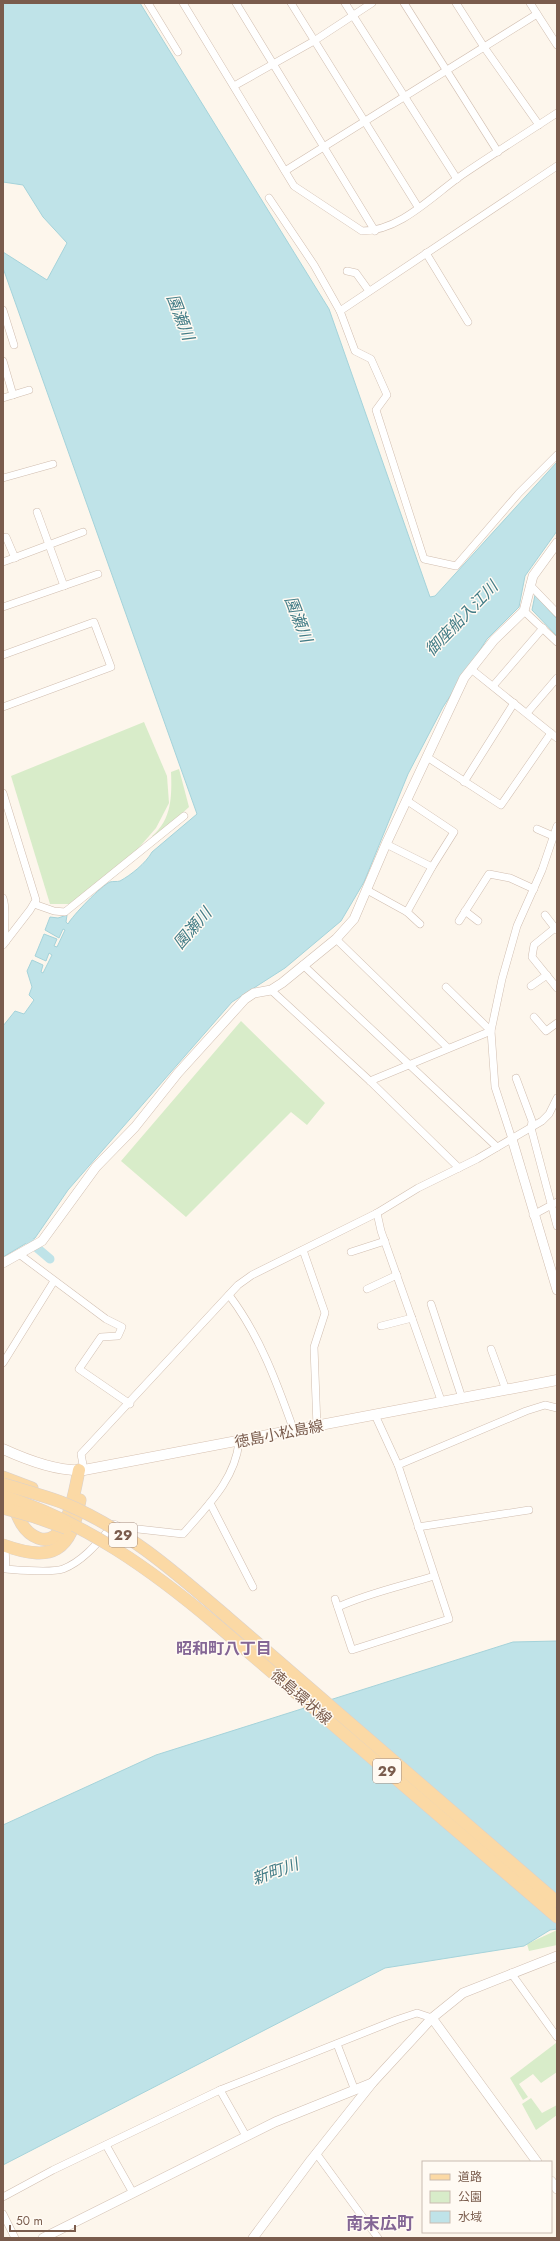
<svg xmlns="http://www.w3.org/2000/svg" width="560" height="2241" viewBox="0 0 560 2241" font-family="Jost,'Noto Sans JP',sans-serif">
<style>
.green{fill:#d8ecc9}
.water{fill:#bfe3e8;stroke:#a5d3da}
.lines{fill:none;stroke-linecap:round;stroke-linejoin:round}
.canal{stroke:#bfe3e8;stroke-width:9}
.minor-casing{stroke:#d1beb0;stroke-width:8}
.tertiary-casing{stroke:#d1beb0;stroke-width:10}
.secondary-casing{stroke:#d6c0b0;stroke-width:11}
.primary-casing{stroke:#dad1cd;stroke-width:13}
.minor{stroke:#fff;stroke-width:7}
.tertiary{stroke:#fff;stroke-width:9}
.secondary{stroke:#fff;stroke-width:10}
.primary{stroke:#fbd9a5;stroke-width:12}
.primary-bridge-casing{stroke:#dad1cd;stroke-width:13;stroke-linecap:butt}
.primary-bridge{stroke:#fbd9a5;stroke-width:12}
.labels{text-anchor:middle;stroke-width:3;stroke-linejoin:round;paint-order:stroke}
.shield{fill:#fffaf3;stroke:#a28b7f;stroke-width:1}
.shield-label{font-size:14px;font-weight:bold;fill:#7a5c4d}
.street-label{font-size:15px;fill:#7a5c4d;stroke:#fffaf3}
.water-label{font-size:16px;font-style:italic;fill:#437c86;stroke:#fffaf3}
.neighbourhood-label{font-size:16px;font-weight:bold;fill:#846695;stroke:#fffaf3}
.quarter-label{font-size:17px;font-weight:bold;fill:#846695;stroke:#fffaf3}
</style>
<rect width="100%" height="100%" fill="#fdf6ec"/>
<g class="green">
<polygon points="144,722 167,776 169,803 156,828 129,859 96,886 69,904 50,904 11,776"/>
<path d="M 179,769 L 189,807 L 157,836 L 152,836 C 172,820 172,795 171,772 Z"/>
<polygon points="241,1021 325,1103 307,1125 291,1112 186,1217 121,1161"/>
<polygon points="557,1930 557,1945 529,1951 527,1944"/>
<polygon points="556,2043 557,2072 541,2083 533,2074 519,2084 528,2097 523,2100 510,2078"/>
<polygon points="531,2098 542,2113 557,2105 557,2115 536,2130 522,2104"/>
</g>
<g class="water">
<path d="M 3,3 L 140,3 L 329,309 L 430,597 L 435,596 L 557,462 L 557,531 L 525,576 L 519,607 L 487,639 L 443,707 L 408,774 L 364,882 L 341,921 L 285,968 L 232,1002 L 68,1190 L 35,1238 L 3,1257 L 3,1026 L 15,1011 L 24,1014 L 34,1000 L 29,995 L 32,987 L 27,971 L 32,960 L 43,965 L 41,972 L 43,973 L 52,955 L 49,953 L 46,961 L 35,956 L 44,934 L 57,939 L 54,946 L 57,947 L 65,930 L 63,929 L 59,938 L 45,930 L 50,917 L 58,918 L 67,915 L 66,922 L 68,924 C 72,916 102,885 110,882 C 113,881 117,882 120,881 C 131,875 146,863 152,852 L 197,814 L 3,268 L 3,252 L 47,280 L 67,243 L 43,217 L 23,185 L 3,182 Z"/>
<polygon points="535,595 557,619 557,636 532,610"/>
<polygon points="557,1641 557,1929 550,1930 524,1946 385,1968 3,2165 3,1825 156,1755 513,1642"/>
</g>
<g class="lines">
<polyline class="canal" points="30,1242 50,1259"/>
<defs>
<g id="minor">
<polyline points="148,3 178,52"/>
<path d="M 183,3 L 294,186 L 362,231 C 400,231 432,196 462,175 C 493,154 525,134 557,113"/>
<polyline points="236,3 375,231"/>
<polyline points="291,3 418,207"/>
<polyline points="345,3 457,179"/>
<polyline points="404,3 498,152"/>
<polyline points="456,3 484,47 539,125"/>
<polyline points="530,3 557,45"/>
<polyline points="234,86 314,41 372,3"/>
<polyline points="285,171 537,14"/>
<polyline points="269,198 314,265 340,311 355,351 371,359 387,395 376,410 424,559 456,566 519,493 557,455"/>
<polyline points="426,253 468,322"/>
<polyline points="347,271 356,273 369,291"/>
<polyline points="3,310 14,345"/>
<polyline points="340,311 557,166"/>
<polyline points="3,361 13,395"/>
<polyline points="3,398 29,390"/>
<polyline points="3,478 53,464"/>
<polyline points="37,512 64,586"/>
<polyline points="3,538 6,537 15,558"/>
<polyline points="3,562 83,532"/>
<polyline points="530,585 557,613"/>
<polyline points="3,607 98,574"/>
<polyline points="524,611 557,642"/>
<polyline points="3,655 94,622 111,667 3,707"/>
<polyline points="471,669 557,738"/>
<polyline points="493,686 543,628"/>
<polyline points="527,713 557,678"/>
<polyline points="427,757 501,805 551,733"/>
<polyline points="464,782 514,703"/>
<polyline points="3,793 36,900 30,910 3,945"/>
<polyline points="537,829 553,836"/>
<polyline points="386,844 432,867"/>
<polyline points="367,890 407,912 432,867 454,832 406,800"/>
<path d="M 3,898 C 8,913 2,927 6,941"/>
<polyline points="34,904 54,911 65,912 184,816"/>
<polyline points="465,911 478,921"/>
<polyline points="407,912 420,924"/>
<polyline points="545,915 555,928"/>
<polyline points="459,921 489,874 510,878 534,889"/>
<polyline points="557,930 555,928 534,945 532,957 557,988"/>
<polyline points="336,939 448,1048"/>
<polyline points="303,965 497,1147"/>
<polyline points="531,986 547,975"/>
<polyline points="271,990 370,1081 459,1168"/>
<polyline points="534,1017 546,1031 557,1023"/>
<polyline points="516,1078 532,1121 531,1128 557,1226"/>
<polyline points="370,1081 491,1031 446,987"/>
<polyline points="512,1139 495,1087 491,1031 502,979 517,926 542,870 557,826"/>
<polyline points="377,1213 381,1231 442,1403"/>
<polyline points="533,1215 557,1202"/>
<polyline points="303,1250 325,1313 314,1347 317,1427"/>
<polyline points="351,1252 385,1241"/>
<polyline points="19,1254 106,1319 122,1327 118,1336 101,1337 79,1369 130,1404"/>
<polyline points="367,1289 397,1275"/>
<path d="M 229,1295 C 260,1336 277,1383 294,1431"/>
<polyline points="431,1304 462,1398"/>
<polyline points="381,1326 412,1318"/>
<polyline points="491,1349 506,1390"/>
<polyline points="3,1363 54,1281"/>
<polyline points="398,1465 526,1411 545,1405 557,1408"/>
<polyline points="84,1470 81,1454 238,1285 252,1275 377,1213 418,1188 477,1159 542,1121 549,1114 557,1098"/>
<polyline points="210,1503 253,1587"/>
<polyline points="418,1527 529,1510"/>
<path d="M 5,1546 L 6,1569 C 20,1570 50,1573 63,1569 C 84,1561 100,1540 114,1524 L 120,1527 L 183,1534 C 207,1506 235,1480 239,1442"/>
<polyline points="335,1599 352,1650 449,1619 398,1465 375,1415"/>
<path d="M 338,1607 C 368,1593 402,1586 434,1576"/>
<polyline points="511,1973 557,2037"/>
<polyline points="337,2044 354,2088"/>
<polyline points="220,2090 246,2136"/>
<polyline points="106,2145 133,2193"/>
<polyline points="316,2153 378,2238"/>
<polyline points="3,2197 53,2170 220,2090 396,2020 417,2013 432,2018"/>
<polyline points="3,2214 15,2238"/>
</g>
<g id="tertiary">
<polyline points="512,1139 557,1290"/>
<polyline points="3,1263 42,1241 96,1167 135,1127 178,1073 245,999 254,993 271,990 282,983 336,939 354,919 386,844 464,678 494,640 524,611 533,576 557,543"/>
<polyline points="432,2018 537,2162"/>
<polyline points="551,2181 557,2189"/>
<polyline points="43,2238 275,2122 372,2083"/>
<polyline points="253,2238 311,2160 373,2082 432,2018 463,1993 557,1956"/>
</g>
<path id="secondary" d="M 3,1449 C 27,1460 58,1472 84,1470 L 557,1380"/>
<g id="primary">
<polyline points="3,1477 32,1488"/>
<path d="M 13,1504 C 18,1518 23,1532 38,1538 C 67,1550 75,1488 79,1470"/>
<path d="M 3,1545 C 53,1563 71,1552 80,1500"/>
<polyline points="226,1616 557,1902"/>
<polyline points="217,1625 557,1917"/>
</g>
</defs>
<use href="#minor" class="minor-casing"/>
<use href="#tertiary" class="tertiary-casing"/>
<use href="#secondary" class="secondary-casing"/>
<use href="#primary" class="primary-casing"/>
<use href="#minor" class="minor"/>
<use href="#tertiary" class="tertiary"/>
<use href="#secondary" class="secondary"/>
<use href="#primary" class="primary"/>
<defs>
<g id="primary-bridge">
<path d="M 3,1484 C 22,1490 42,1495 61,1502 C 124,1527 175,1572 226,1616"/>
<path d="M 3,1496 C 85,1522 152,1570 217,1625"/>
<polyline points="3,1508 35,1517 66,1528"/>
</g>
</defs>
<use href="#primary-bridge" class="primary-bridge-casing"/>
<use href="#primary-bridge" class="primary-bridge"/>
</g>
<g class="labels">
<g class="shield">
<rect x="109" y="1523" width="28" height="24" rx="3"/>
<rect x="373" y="1759" width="28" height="24" rx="3"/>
</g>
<g class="shield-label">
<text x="123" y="1540">29</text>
<text x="387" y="1776">29</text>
</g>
<g class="street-label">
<text transform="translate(279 1434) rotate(-11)" y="5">徳島小松島線</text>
<text transform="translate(301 1697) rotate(41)" y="5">徳島環状線</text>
</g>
<g class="water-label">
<text transform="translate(181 317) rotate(69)" y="6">園瀬川</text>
<text transform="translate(461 618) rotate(-46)" y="6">御座船入江川</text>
<text transform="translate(299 619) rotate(69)" y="6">園瀬川</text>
<text transform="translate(192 928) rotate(-49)" y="6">園瀬川</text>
<text transform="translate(275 1871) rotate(-20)" y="6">新町川</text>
</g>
<g class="neighbourhood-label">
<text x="224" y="1654">昭和町八丁目</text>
</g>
<g class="quarter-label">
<text x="380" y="2229">南末広町</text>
</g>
</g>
<rect width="560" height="2241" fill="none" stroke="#7a5c4d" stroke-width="8"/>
<rect x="422" y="2161" width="130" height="72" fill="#fffaf3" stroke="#cabbb1"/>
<rect x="430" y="2174" width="20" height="6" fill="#fbd9a5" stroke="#cabbb1"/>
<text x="458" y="2181" font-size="12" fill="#7a5c4d">道路</text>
<rect x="430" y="2191" width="20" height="12" fill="#d8ecc9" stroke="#cabbb1"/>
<text x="458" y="2201" font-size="12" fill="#7a5c4d">公園</text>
<rect x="430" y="2211" width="20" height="12" fill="#bfe3e8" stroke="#cabbb1"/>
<text x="458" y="2221" font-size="12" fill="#7a5c4d">水域</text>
<path d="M10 2225v6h65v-6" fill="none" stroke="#7a5c4d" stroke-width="2"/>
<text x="16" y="2225" font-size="12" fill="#7a5c4d" stroke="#fffaf3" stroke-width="3" paint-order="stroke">50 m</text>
</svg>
